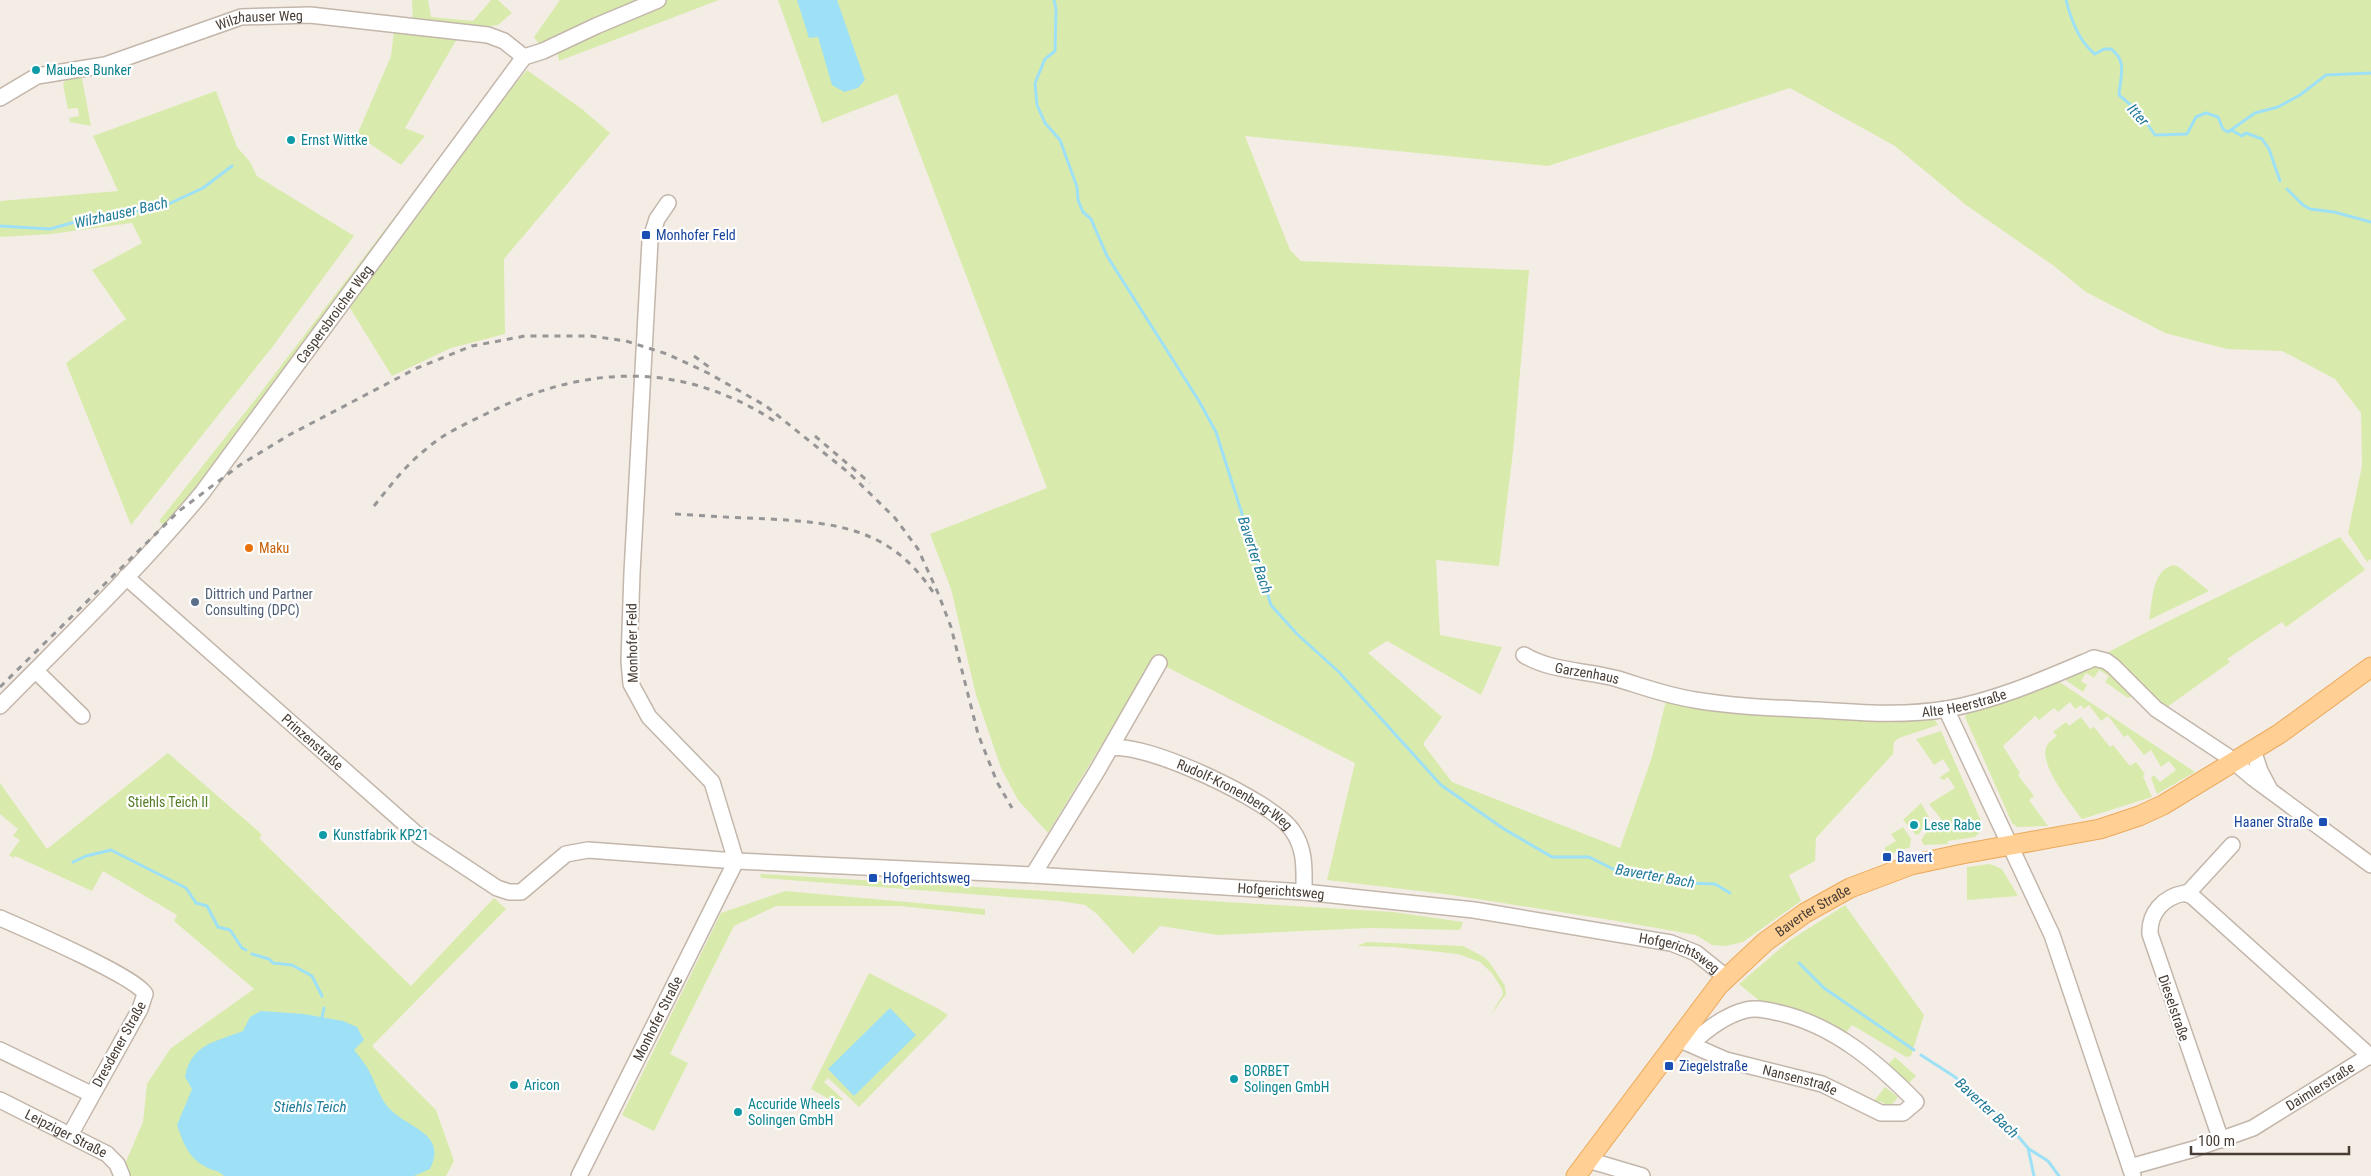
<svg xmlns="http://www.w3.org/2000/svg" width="2371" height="1176" viewBox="0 0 2371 1176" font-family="'Roboto Condensed',sans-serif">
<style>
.green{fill:#d9ebac}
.water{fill:#9ee0f5}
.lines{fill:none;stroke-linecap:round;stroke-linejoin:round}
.stream{stroke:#9ee0f5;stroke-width:3}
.minor-casing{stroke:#c3b6ab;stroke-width:18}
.major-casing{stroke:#eca95c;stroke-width:21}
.minor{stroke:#fff;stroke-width:15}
.major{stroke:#ffcf94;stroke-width:19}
.rail{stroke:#969696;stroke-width:3;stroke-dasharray:6 6;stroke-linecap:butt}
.culture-dot{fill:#0f9aa8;stroke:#fff;stroke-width:2}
.transit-dot{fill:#1a4fb4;stroke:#fff;stroke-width:2}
.food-dot{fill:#e8710a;stroke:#fff;stroke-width:2}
.service-dot{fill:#5c6f8a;stroke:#fff;stroke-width:2}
.labels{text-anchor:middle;stroke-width:4.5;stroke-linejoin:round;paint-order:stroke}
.street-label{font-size:14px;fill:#473d35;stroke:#fff}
.culture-label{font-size:14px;fill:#0d838f;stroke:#fff;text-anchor:start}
.transit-label{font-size:14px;fill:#164399;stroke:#fff;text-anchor:start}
.food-label{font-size:14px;fill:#c56008;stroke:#fff;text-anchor:start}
.service-label{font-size:14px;fill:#4e5e75;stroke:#fff;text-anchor:start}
.park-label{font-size:14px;fill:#547d24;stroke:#fff}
.water-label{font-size:15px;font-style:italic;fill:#227b99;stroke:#fff}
</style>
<rect width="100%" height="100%" fill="#f4ede6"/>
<g class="green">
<polygon points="412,0 428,0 431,17 473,21 491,0 498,0 512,13 498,25 473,29 413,25"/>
<polygon points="560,0 719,0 559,61 557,48 540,46 534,37"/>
<polygon points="778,0 2371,0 2371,559 2367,562 2348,533 2362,466 2361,413 2335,379 2282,351 2227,349 2165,333 2086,292 2054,266 1966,205 1895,146 1790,88 1548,166 1245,136 1290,250 1301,261 1529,270 1513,452 1499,566 1436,560 1440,635 1502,647 1481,695 1387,641 1368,653 1442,717 1423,744 1452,782 1620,848 1652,757 1666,701 1933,717 1938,725 1899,738 1894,742 1893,754 1816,838 1815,861 1789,875 1801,901 1743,942 1726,946 1712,945 1696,935 1611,920 1445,894 1327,880 1355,763 1153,660 1048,833 1018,800 1001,768 976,695 951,589 930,534 1047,488 897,94 822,123"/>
<polygon points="394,30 458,37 405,128 425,136 401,165 357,135 391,56"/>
<polygon points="514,60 216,468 166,527 159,521 258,396"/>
<polygon points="527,70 582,109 610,133 504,259 505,334 451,348 392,376 348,305 488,116"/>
<polygon points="81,73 91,126 70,122 69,118 79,116 78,108 68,109 63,85 66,78"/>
<polygon points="216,91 237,147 250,162 257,176 354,236 273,346 131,525 66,363 126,319 92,270 142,243 132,223 51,234 0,237 0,201 118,191 93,136"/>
<path d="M 2340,537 L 2365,570 L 2286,627 L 2282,622 L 2227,659 L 2230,662 L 2163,710 L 2105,654 C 2182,612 2262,577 2340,537 Z"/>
<path d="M 2174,565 L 2179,567 L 2209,591 L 2149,620 C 2153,601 2151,570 2174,565 Z"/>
<polygon points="2101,664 2135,695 2128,698 2105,682 2109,676 2099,670 2094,678 2086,673 2081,681 2087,685 2083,692 2061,677 2083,665"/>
<polygon points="2055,679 2195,772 2157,794 2151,778 2154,775 2160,782 2176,770 2169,761 2161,767 2151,750 2144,755 2128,735 2124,737 2108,716 2101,721 2089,705 2084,709 2081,705 2075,709 2070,702 2058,712 2054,708 2039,720 2035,716 2003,746 2020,773 2018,775 2034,796 2029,800 2048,826 2017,827 2012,823 1965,717 1970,709"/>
<path d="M 2081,717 L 2090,729 L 2094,727 L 2110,747 L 2113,745 L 2130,766 L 2136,762 L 2145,774 L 2143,776 L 2152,797 L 2082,819 C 2072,805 2035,761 2048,744 C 2050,741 2054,738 2057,736 L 2053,732 L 2066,722 L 2069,726 Z"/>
<polygon points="1941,731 1982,823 1982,830 1975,837 1948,841 1948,844 1924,845 1921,840 1933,823 1941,819 1929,804 1955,788 1948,777 1944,780 1939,778 1950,770 1943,759 1934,765 1916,739"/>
<polygon points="168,753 258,831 262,835 259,838 411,986 494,898 506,909 372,1046 436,1110 454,1161 446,1176 126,1176 124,1166 143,1122 147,1084 171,1048 254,989 174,921 177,915 103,871 92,891 15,856 13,858 9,855 20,840 13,836 18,829 0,814 0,783 47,849"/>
<polygon points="1921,803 1929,817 1919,834 1916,835 1903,820"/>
<polygon points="1903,827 1911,839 1910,847 1889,855 1884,848 1896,841 1891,834"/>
<polygon points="1990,864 2002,869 2018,896 1967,900 1967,867"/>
<polygon points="760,874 1393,912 1463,922 1460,930 1369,928 1218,935 1160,926 1133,954 1097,914 1085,905 1060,901 761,878"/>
<polygon points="785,891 985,909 985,915 900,906 776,906 734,926 670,1054 688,1063 654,1131 622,1115 721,913"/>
<polygon points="1845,905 1924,1015 1911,1056 1906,1057 1852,1025 1843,1036 1767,1007 1739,984 1789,941"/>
<polygon points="1367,942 1463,946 1484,957 1490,963 1505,986 1506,994 1490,1016 1503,994 1502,989 1492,973 1480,962 1458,954 1394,947 1357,946"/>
<polygon points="869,973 939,1009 948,1015 859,1107 828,1078 824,1082 843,1099 838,1104 811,1089"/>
<polygon points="1895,1057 1916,1076 1907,1085 1887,1066"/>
<polygon points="1885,1087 1898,1097 1890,1107 1880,1101 1878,1104 1874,1101"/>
</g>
<g class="water">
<polygon points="797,0 837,0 865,80 858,88 844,92 832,85 818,37 809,38"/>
<polygon points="890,1008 916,1035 854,1096 828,1069"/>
<path d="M 261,1011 L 304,1014 L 343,1021 L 357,1027 L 364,1040 L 354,1050 C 359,1056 364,1062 368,1069 C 375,1081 379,1097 388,1107 C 407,1129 448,1132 430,1169 L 414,1176 L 224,1176 C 219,1170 212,1171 206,1167 C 188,1158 183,1142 177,1125 L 192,1089 L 185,1077 C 191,1044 215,1042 243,1031 L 250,1017 Z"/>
</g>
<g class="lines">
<g class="stream">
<polyline points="1054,0 1056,9 1055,51 1045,59 1035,83 1037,105 1045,123 1060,140 1077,187 1078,200 1083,212 1091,219 1107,256 1199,401 1216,432 1271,605 1297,634 1339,672 1441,785 1504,829 1552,857 1589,857 1615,870 1651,872 1687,883 1715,884 1730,893"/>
<path d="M 2066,0 C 2071,20 2079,42 2095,54 L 2104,49 L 2111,49 C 2128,61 2120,77 2119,95 L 2139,112 L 2155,135 L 2187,134 L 2196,117 L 2206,113 L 2218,117 L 2223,129 L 2228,132 L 2255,113 L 2278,107 L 2300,95 L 2326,75 L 2371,73"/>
<polyline points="2231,130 2242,136 2246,133 2262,139 2269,149 2280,181"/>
<polyline points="2287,189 2303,205 2310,209 2334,212 2371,222"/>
<polyline points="0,226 50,229 82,220 162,207 203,188 232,166"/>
<polyline points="73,862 86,856 111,850 186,888 196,903 207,906 218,927 230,930 242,948 246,950"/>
<polyline points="252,954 269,959 273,963 292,965 312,976 322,996"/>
<polyline points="1799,963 1824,988 1914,1050"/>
<polyline points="322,1018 324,1008"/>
<polyline points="1921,1055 1955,1077 2011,1128 2028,1148 2034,1176"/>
<polyline points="2029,1149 2048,1161 2059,1176"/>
</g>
<defs>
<g id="minor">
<polyline points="524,57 543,51 596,26 658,0"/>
<path id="s1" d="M 0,98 L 37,76 L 105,65 L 241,17 L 310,15 L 488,35 L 504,41 L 524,57"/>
<polyline points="668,203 657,219 650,241 632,573 629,661 631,684 649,717 712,782 736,861"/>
<path id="s2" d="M 126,577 L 420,837 L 497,888 L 509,892 L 521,892 L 566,854 L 588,850 L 736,861 L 1033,875 L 1304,892 L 1474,910 L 1671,943 L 1696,953 L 1726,977"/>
<path id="s3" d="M 1524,655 C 1552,672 1587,670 1618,679 C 1644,687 1668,696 1695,700 C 1736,707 1778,708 1819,710 C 1862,713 1905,716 1947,709 C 1998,700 2047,678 2094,658 L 2106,661 L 2113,666 L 2156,709 L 2227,756 L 2253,778 L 2371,865"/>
<polyline points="36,671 82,716"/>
<path id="s4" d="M 0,706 C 69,636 140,568 202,493 L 524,57"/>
<polyline points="1946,709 2052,935 2133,1176"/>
<path id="s5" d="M 1111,748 C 1144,741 1272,801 1292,830 C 1306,849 1304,870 1304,892"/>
<polyline points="2253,750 2260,771 2269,788"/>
<polyline points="1033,875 1097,771 1159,663"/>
<polyline points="2187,894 2232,845"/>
<path d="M 0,918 C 23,928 139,978 145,994 L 140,1009 L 70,1135"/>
<path id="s6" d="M 1678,1039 L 1726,1060 L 1822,1084 L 1881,1113 L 1903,1113 L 1916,1102 C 1878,1063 1835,1026 1780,1013 C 1770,1011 1757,1007 1746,1010 C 1725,1015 1706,1030 1691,1044"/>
<polyline points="0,1050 91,1094"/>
<path id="s7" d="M 0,1100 L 107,1154 L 117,1164 L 122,1176"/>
<path d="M 2221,1140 L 2150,934 C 2149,913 2163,897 2185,893 L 2192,896 L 2371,1057"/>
<polyline points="1588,1160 1642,1176"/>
<path id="s8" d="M 2130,1167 L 2194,1149 L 2253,1128 L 2369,1056"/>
<path id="s9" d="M 579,1176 L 736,861"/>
</g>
<g id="major">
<path id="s10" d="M 1576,1176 L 1719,985 L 1765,942 L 1805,913 L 1850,888 L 1911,865 L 1962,854 L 2100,829 L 2139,816 L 2163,805 L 2279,734 L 2371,667"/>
</g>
</defs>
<use href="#minor" class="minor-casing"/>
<use href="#major" class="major-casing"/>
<use href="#minor" class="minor"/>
<use href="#major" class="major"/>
<g class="rail">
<polyline points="694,356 709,367"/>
<polyline points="815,436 870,483"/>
<path d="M 374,506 C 390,486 405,466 425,450 C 445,432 470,422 494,410 C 591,364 684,362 776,422"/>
<path d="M 675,514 C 707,516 739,518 770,519 C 839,523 891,529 933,592"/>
<polyline points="0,687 179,511 240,465 289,435 417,368 472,346 525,336 591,336 626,341 667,354 708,373 766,406 849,473 895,518 918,549 938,593 951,627 978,734 997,782 1012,808"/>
</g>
</g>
<g class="culture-dot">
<circle cx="36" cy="70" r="5"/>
<circle cx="291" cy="140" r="5"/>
<circle cx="1914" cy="825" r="5"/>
<circle cx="323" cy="835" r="5"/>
<circle cx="1234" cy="1079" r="5"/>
<circle cx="514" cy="1085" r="5"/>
<circle cx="738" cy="1112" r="5"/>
</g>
<g class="transit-dot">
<rect x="641" y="230" width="10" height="10" rx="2.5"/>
<rect x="2318" y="817" width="10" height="10" rx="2.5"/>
<rect x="1882" y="852" width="10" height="10" rx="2.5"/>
<rect x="868" y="873" width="10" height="10" rx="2.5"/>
<rect x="1664" y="1061" width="10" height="10" rx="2.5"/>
</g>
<circle class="food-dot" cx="249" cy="548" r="5"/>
<circle class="service-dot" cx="195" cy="602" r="5"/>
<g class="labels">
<g class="street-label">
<text dy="5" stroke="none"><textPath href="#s1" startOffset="274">Wilzhauser Weg</textPath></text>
<text dy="5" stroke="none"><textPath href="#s4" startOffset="516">Caspersbroicher Weg</textPath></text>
<text transform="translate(632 643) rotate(-91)" y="5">Monhofer Feld</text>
<text dy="5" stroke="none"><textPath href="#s3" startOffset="66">Garzenhaus</textPath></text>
<text dy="5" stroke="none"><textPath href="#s3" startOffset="448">Alte Heerstraße</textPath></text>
<text dy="5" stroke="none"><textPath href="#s2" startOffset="249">Prinzenstraße</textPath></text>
<text dy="5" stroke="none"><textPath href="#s5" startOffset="134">Rudolf-Kronenberg-Weg</textPath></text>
<text dy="5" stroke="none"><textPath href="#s2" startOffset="1285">Hofgerichtsweg</textPath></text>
<text dy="5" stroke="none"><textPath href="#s10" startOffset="359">Baverter Straße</textPath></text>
<text dy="5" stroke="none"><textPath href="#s2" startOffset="1690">Hofgerichtsweg</textPath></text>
<text transform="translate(2174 1008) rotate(71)" y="5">Dieselstraße</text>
<text dy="5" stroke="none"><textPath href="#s9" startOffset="176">Monhofer Straße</textPath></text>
<text transform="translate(119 1044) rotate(-61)" y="5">Dresdener Straße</text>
<text dy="5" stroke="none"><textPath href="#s6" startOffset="129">Nansenstraße</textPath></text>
<text dy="5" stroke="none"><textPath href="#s8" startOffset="208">Daimlerstraße</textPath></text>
<text dy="5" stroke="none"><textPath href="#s7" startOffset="74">Leipziger Straße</textPath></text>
</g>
<g class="culture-label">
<text x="46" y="75">Maubes Bunker</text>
<text x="301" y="145">Ernst Wittke</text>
<text x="1924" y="830">Lese Rabe</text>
<text x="333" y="840">Kunstfabrik KP21</text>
<text x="1244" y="1076">BORBET<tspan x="1244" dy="16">Solingen GmbH</tspan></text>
<text x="524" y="1090">Aricon</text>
<text x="748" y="1109">Accuride Wheels<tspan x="748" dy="16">Solingen GmbH</tspan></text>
</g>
<g class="transit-label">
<text x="656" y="240">Monhofer Feld</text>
<text x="2313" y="827" text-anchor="end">Haaner Straße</text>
<text x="1897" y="862">Bavert</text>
<text x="883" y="883">Hofgerichtsweg</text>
<text x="1679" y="1071">Ziegelstraße</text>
</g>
<g class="food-label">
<text x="259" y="553">Maku</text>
</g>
<g class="service-label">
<text x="205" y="599">Dittrich und Partner<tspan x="205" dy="16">Consulting (DPC)</tspan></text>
</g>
<g class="park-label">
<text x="168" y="807">Stiehls Teich II</text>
</g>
<g class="water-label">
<text transform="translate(2138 115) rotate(48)" y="5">Itter</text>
<text transform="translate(121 213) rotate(-13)" y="5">Wilzhauser Bach</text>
<text transform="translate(1255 555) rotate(72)" y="5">Baverter Bach</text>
<text transform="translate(1655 876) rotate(10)" y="5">Baverter Bach</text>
<text x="310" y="1112">Stiehls Teich</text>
<text transform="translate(1987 1108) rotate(43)" y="5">Baverter Bach</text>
</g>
</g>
<path d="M2191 1146v8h158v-8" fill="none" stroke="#473d35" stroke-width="2.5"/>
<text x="2198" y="1146" font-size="15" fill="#473d35" stroke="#ffffff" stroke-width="4" paint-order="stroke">100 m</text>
</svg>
